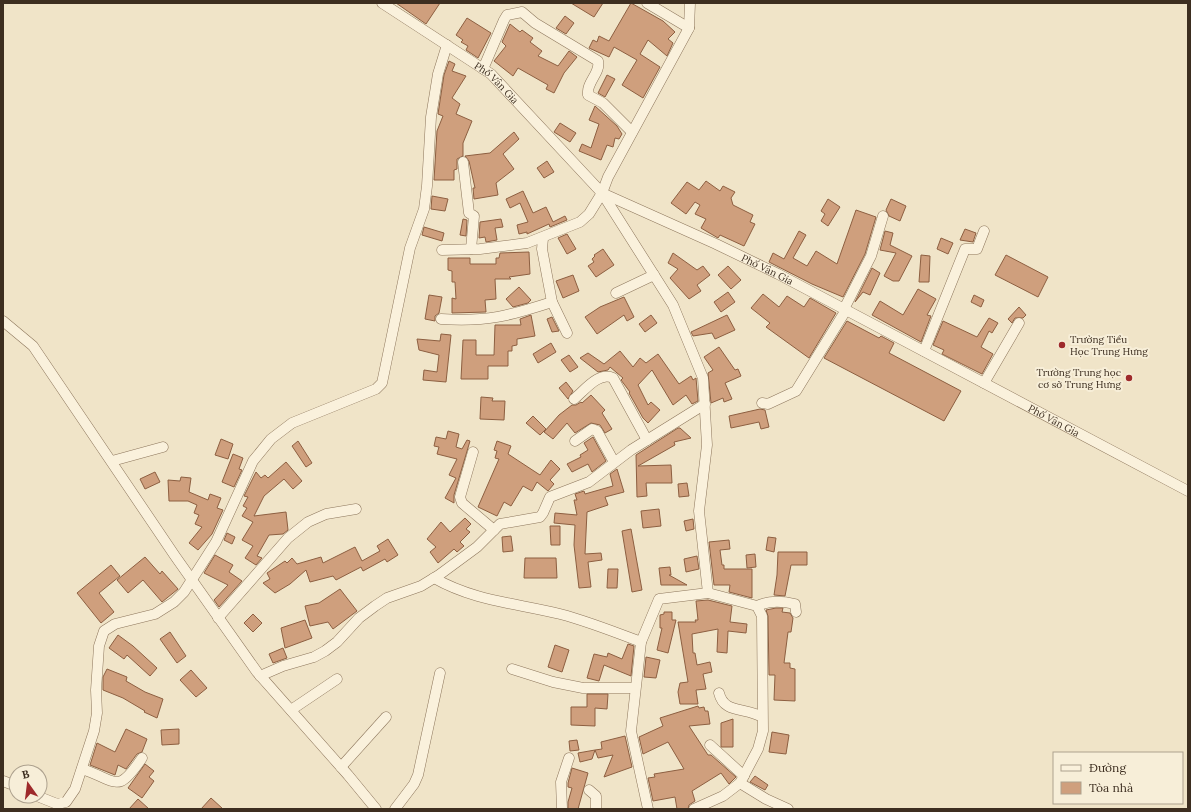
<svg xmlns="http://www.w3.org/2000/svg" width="1191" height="812" viewBox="0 0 1191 812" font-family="Lora,serif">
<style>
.building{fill:#cf9f7d;stroke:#8d5f41}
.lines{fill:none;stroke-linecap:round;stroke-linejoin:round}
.minor-casing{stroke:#8d765c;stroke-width:11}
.minor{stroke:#faf1dc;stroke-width:10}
.poi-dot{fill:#9e2a2b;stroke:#f7eed8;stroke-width:1.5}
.labels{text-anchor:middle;stroke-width:4;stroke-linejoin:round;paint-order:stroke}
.street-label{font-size:10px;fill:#3d2e20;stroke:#f7eed8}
.poi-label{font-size:10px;fill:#3d2e20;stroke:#f7eed8;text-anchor:start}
</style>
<rect width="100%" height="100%" fill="#f0e4c8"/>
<g class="building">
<polygon points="396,3 440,3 426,24"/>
<polygon points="571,3 603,3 594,17"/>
<polygon points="631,3 663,21 675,32 668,39 673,43 667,56 648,40 640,54 660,67 643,98 622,85 637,60 614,47 609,57 589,48 593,40 597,42 599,36 609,41"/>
<polygon points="565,16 574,23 566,34 556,28"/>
<polygon points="467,18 491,33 478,58 466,50 468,46 461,42 463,40 456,35"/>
<polygon points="510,24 520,32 522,30 533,38 530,42 542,51 538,56 558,66 569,51 577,57 564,73 554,93 546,89 548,85 518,68 513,76 494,61 506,46 502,42"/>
<polygon points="449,61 455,64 452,71 466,76 452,98 460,104 456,114 472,121 463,143 463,156 457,159 457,169 454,170 454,180 434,180 437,131 443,116 438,114 444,75"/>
<polygon points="607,75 615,79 605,97 598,93"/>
<polygon points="595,106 617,126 622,134 619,139 615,138 613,147 607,145 601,160 579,151 582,144 591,148 599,124 589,120"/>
<polygon points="560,123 576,133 570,142 554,132"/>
<polygon points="514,132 519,139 503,154 514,169 496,183 498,195 474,199 473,188 475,188 469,161 465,156 490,153"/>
<polygon points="547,161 554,172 544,178 537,168"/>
<polygon points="706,181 720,191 723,186 735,192 731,198 733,205 753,215 750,222 755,224 744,246 720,235 718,238 701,228 706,219 695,214 700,205 695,202 686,214 671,203 687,182 699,190"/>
<polygon points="523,191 533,213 546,207 553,222 565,216 567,220 550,227 549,224 527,234 527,232 519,234 517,225 528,222 520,203 510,208 506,199"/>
<polygon points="432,196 448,199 445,211 431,209"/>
<polygon points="828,199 840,207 828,226 821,221 825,214 821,211"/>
<polygon points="891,199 906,206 900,221 889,216 886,210"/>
<polygon points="856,210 876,217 865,254 843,297 812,284 769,262 773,253 784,259 799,231 806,235 793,258 807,266 816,251 837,264"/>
<polygon points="463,219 467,220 466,236 460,235"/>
<polygon points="501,219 503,227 495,228 497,240 486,242 485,237 479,238 480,222"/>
<polygon points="424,227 444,233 442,241 422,235"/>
<polygon points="965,229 976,233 973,242 960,240"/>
<polygon points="885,231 893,233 890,245 912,256 899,281 893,281 884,276 896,253 880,250"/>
<polygon points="567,234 576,249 567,254 558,238"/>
<polygon points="941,238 953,243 948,254 937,249"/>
<polygon points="603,249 614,265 596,277 588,266 594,262 592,259 595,256 594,255"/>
<polygon points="529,252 530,274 509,277 511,279 495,279 496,299 485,300 486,312 452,313 452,298 456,299 455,282 452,282 452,271 448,270 448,258 470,258 470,264 496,264 496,258 499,258 500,253"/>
<polygon points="673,253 697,270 703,266 710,275 697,285 701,291 689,299 670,278 678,269 668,263"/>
<polygon points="921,255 930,256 929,282 919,282"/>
<polygon points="1006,255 1048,277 1038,297 995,275"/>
<polygon points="728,266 741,280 731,289 718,275"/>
<polygon points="872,268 880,273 870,295 863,292 855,302"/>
<polygon points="573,275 579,291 563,298 556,281"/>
<polygon points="519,287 531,300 528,303 513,307 506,299"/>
<polygon points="918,289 936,299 927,315 931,316 921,342 872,315 880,301 903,315"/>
<polygon points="728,292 735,302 721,312 714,302"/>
<polygon points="763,294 779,307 787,296 804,307 810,298 836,313 809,358 766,327 770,323 751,308"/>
<polygon points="429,295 442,297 439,313 435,316 435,321 425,319"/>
<polygon points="974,295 984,300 981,307 971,302"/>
<polygon points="624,297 634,317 627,321 624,315 597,334 585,317 600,307"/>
<polygon points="1019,307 1026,315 1023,318 1015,318 1012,323 1008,319"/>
<polygon points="531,315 535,336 517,339 517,345 512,346 512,351 508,351 508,366 488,366 488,379 461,379 463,340 476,340 476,355 494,355 495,325 521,325 520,319"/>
<polygon points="651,315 657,323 645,332 639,324"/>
<polygon points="727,315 735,330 715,339 712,333 693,336 691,332"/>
<polygon points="552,317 559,331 552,332 547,319"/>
<polygon points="989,318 998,323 992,333 989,331 981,347 993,354 982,374 942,354 944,350 933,345 943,321 977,337"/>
<polygon points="847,321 879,338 881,336 894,343 889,353 961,391 944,421 824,358"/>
<polygon points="441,334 451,335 446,382 423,380 424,370 437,372 439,355 419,350 417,339 440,341"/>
<polygon points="551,343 556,352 538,363 533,354"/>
<polygon points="719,347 735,370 738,369 741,376 725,383 732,399 724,402 723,398 711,403 708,373 713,370 704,357"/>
<polygon points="620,351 633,367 640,358 646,363 658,354 679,384 691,376 693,380 696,378 698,401 692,404 686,395 673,405 652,370 638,385 648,405 651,402 660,410 648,423 643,418 629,393 630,392 621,380 623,378 610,367 608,370 598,372 580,358 588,353 604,364"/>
<polygon points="569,355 578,367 570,372 561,360"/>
<polygon points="566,382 573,391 568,399 559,388"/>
<polygon points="591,395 605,410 602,413 612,429 605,433 600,425 591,423 575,433 567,423 553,439 544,432 559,415 572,405 576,405 581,402 582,403"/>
<polygon points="481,397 493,398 492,401 505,401 504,420 480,419"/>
<polygon points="760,409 765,410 769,427 761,429 759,422 731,428 729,416"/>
<polygon points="533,416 546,429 540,435 526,423"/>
<polygon points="678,428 680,428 691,438 674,442 675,445 638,466 671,465 672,483 646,483 647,496 637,497 636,455"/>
<polygon points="448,431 459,434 456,447 462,449 467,440 470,441 454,495 454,503 445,498 456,478 449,475 457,459 437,454 439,447 434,446 436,437 446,439"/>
<polygon points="593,437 606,461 592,472 588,464 572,472 567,464 581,457 580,455 588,450 584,443"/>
<polygon points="221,439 233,444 228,459 215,455"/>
<polygon points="298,441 312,463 306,467 292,446"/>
<polygon points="497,441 511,446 508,454 540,475 551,460 560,469 550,480 554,484 548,491 537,482 532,491 523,486 511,506 504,502 497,516 478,507 499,459 495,458 497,451 494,450"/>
<polygon points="233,454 243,458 239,469 242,470 234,487 222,482"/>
<polygon points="286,462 302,481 293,489 284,479 264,496 254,516 286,512 288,530 283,534 269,535 257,556 262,558 256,565 245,558 253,546 242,540 253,522 242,516 247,508 243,506 248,497 244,496 256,472 261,478 265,475 268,478"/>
<polygon points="617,469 624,492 605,497 608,505 587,512 585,554 601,553 602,560 588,562 591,587 579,588 574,545 575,525 554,523 555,513 577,515 574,500 577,500 575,494 584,491 585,494 613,486 610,474"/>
<polygon points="155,472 160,482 145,489 140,479"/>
<polygon points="181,477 191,478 189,492 208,500 210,494 221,498 217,508 223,510 212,534 198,550 189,543 202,527 195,524 199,515 194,513 197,505 188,501 169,501 168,480 180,481"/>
<polygon points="687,483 689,496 679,497 678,484"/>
<polygon points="659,509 661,526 643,528 641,511"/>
<polygon points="465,518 471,524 466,529 470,532 460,542 464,546 457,552 454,549 438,563 430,552 436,547 427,539 441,522 450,532"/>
<polygon points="693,519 694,529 686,531 684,521"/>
<polygon points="550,526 560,526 560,545 551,545"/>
<polygon points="631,529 642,590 632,592 622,531"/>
<polygon points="227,533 235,537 232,544 224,540"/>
<polygon points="511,536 513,551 503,552 502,537"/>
<polygon points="768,537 776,538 774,552 766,550"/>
<polygon points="388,539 398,555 387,562 385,559 363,571 361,567 336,580 333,576 310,582 306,570 290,584 275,593 263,583 270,579 267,573 285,561 287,563 292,558 297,564 321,557 323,563 355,547 362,561 380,551 377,546"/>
<polygon points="729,540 730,549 720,550 722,565 724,565 724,569 752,569 752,598 729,592 730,585 714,585 709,542"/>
<polygon points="778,552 807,552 807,565 791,565 785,596 774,595 777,575"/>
<polygon points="755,554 756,567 747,568 746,555"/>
<polygon points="215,555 233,565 229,572 242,581 219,607 214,600 228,585 204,573"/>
<polygon points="697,556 699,569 686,572 684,559"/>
<polygon points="145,557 160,574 162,571 178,589 162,602 143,580 128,593 117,580"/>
<polygon points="525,558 556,558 557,578 524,578"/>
<polygon points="111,565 120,576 99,593 114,612 101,623 77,593"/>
<polygon points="670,567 671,575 669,575 687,585 661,585 659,568"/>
<polygon points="608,569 618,569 617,588 607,588"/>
<polygon points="340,589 357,611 333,629 328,622 310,626 305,606 319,603"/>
<polygon points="708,600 732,606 730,622 747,624 746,633 728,631 727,653 717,652 718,629 692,634 693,653 695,653 697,665 710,662 712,672 703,674 706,689 696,690 698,704 680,704 678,692 680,683 688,682 678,622 696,622 695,620 698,620 696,601"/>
<polygon points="776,608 783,608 782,612 790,613 793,618 791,632 788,632 784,663 790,663 790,668 795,669 795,701 774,700 775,675 769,675 768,616 766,610"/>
<polygon points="664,612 672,612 672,620 676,620 668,653 657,650 662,628 660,628 660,615 664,614"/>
<polygon points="253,614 262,623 253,632 244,623"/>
<polygon points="305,620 312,638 285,648 281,628"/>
<polygon points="170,632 186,656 177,663 160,639"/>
<polygon points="118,635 133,646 157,668 150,676 127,655 124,659 109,648"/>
<polygon points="628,644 634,646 631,676 604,665 599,681 587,678 594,654 607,657 608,653 622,659"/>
<polygon points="555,645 569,650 562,672 548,667"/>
<polygon points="283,648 287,658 273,663 269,654"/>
<polygon points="646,657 660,660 656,678 644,677"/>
<polygon points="107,669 127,677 126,681 145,692 163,699 157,718 144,712 145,711 123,698 103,690 103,677"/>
<polygon points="191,670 207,688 196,697 180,680"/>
<polygon points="587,694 608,694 607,709 595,708 595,726 571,725 571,707 587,707"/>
<polygon points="698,706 699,708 704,707 705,711 708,711 710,724 689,726 708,755 711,755 736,777 729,784 721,773 692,791 695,801 689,805 688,809 677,809 675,797 653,801 648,778 655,777 654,774 684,769 668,742 643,754 639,737 663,726 660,718"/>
<polygon points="733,719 733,747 721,747 721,723"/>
<polygon points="126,729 147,739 142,752 137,754 126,769 118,765 115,775 90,765 97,743 115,752"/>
<polygon points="179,729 179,744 162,745 161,730"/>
<polygon points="772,732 789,735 786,754 769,752"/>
<polygon points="625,736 632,767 604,777 613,755 598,758 595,750 602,749 601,742"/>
<polygon points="577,740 579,750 570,751 569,741"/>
<polygon points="595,750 592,759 580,762 578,753"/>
<polygon points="145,764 154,771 149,777 154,781 142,798 128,788"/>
<polygon points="572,768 588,773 578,809 569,809 568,808 568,802 572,788 568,787 568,783"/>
<polygon points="755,776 768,785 765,790 750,782"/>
<polygon points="211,798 223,809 201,809"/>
<polygon points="138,799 149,809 129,809"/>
</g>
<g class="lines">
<defs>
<g id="minor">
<path id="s1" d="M 382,3 L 491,74 L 602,193 L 716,244 L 778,274 L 1188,491"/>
<polyline points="647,3 689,28"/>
<path d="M 483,69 L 504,20 L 507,15 L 522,12 L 535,23 L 598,61 C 601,73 586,82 588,95 L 603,103 L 632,132"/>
<polyline points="463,162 469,213 474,216 471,249"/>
<polyline points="602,193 673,305 703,378 707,445 699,511 708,593 659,599 641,642 631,731 648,809"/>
<polyline points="543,238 542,249 552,302 567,333"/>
<polyline points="442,250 480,249 527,243 580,222 589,214 602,193 608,177 689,28 690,3"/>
<polyline points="616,293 654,275"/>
<polyline points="844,309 871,256 883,216"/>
<path d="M 441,319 C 487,322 509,316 552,302"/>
<polyline points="3,321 33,346 175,556 257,672 348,775 376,809"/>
<polyline points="924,351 965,249 977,249 984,231"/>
<polyline points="984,383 1019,323"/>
<path d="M 574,399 C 584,391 599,371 613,378 L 647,440"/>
<polyline points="762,403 768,404 796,391 846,310"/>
<polyline points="575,441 592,429 597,431 614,462"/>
<polyline points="473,452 460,497 462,503 494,530"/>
<polyline points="112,461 163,447"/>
<path d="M 434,578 C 474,601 516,603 560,614 C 587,621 615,632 641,642"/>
<path d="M 757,606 C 769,600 782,601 795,604 L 796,612"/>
<polyline points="218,618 288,538 308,522 326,514 356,509"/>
<polyline points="512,669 553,682 583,688 635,688"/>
<polyline points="260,676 283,666 314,657 325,651 337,642 359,618 375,606 387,598 421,586 439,575 477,547 500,524 540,517 543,513 550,497 589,482 631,450 705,404"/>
<path d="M 719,693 C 724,714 745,707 762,717"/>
<polyline points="291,710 337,679"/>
<polyline points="710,745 744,776"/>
<polyline points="341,767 386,717"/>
<path d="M 82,769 C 118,781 117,795 142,758"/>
<polyline points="3,781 16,786"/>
<polyline points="740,783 766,799 788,809"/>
<polyline points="589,790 596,796 596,809"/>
<polyline points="37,796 57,804 66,802 75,789 94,731 97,713 96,690 99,646 104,631 115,624 155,614 174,602 184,592 216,542 253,461 271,439 292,423 376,389 382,383 410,248 424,209 427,186 431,117 438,74 447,45"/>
<polyline points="395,809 414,784 418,775 440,673"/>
<polyline points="562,809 561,782 569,758"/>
<polyline points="694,809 723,796 740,783 758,749 763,731 762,616 757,606 708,593"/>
</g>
</defs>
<use href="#minor" class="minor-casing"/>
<use href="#minor" class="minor"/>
</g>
<g class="poi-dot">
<circle cx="1062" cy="345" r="4"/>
<circle cx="1129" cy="378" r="4"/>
</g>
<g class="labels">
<g class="street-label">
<text dy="4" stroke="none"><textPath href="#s1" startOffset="140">Phố Vân Gia</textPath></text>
<text dy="4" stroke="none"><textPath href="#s1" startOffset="475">Phố Vân Gia</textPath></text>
<text dy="4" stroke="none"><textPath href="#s1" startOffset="799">Phố Vân Gia</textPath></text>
</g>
<g class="poi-label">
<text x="1070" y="343">Trường Tiểu<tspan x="1070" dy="12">Học Trung Hưng</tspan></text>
<text x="1121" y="376" text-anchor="end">Trường Trung học<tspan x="1121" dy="12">cơ sở Trung Hưng</tspan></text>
</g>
</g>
<rect width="1191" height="812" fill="none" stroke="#3d2e20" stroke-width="8"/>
<rect x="1053" y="752" width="130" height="52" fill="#f7eed8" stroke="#ada18e"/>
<rect x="1061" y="765" width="20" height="6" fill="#faf1dc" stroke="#ada18e"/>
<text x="1089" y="772" font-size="12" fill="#3d2e20">Đường</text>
<rect x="1061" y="782" width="20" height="12" fill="#cf9f7d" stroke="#ada18e"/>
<text x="1089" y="792" font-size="12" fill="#3d2e20">Tòa nhà</text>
<g transform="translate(28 784) rotate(346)"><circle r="19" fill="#f7eed8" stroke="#ada18e"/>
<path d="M0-3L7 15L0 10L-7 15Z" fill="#9e2a2b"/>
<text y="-6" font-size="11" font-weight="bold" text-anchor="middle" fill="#3d2e20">B</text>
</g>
</svg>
